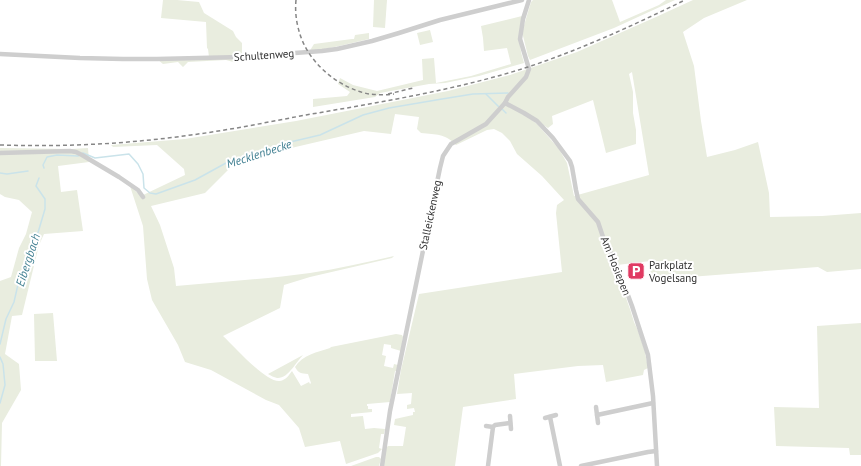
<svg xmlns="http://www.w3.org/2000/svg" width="861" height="466" viewBox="0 0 861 466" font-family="'PT Sans',sans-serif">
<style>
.green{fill:#e9eddf;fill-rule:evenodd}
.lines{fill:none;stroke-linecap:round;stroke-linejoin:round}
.stream{stroke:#cae3ea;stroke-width:1.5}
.minor{stroke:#cecece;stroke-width:4.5}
.rail{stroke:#868686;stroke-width:1.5;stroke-dasharray:4 3;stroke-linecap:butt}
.labels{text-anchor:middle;stroke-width:4;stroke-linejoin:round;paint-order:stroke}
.street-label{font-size:11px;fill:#313131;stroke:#fff}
.poi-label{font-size:11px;fill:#313131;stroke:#fff;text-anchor:start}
.water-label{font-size:12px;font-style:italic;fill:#407f91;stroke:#fff}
</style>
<rect width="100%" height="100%" fill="#fff"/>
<g class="green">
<polygon points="163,0 177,0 199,2 204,13 233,31 236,37 242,43 242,57 237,63 226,60 188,62 183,67 178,62 163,64 157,59 209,57 208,49 207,48 206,22 161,18"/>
<polygon points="374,0 387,0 385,28 373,27"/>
<polygon points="533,0 612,0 620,22 659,5 666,0 675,0 614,28 530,60 528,56 522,32 531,2"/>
<path d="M 693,0 L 747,0 L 704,18 L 683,32 L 694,66 L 701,121 L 707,157 L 735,150 L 758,142 L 769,193 L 770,217 L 822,216 L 861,213 L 861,269 L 827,272 L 818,267 L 651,280 L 650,261 L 617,265 L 608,248 L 630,309 L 634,322 L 639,333 L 645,352 L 648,368 L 644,370 L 643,375 L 606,382 L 603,365 L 578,366 L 514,374 L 516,399 L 463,407 L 455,466 L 383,466 L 386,448 L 388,446 L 403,446 L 406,427 L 394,425 L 395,419 L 413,415 L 413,412 L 415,412 L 414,408 L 407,409 L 407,405 L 411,404 L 412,393 L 397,394 L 401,370 L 419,294 L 562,272 L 556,213 L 557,205 L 564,200 L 542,176 L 517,154 L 510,141 L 502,133 L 494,129 L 487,130 L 456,145 C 444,133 437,135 421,133 L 417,129 L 419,117 L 395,114 L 391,134 L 364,131 L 274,152 L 235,163 L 205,193 L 151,206 L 160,225 L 174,268 L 176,286 C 221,282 266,279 310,273 C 338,269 366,262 394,256 L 392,258 L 310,277 L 284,285 L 280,308 L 223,336 C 234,346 266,383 280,381 C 286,380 289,375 292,371 L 301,386 L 309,382 L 310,384 L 311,383 L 308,374 C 301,373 299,374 295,367 C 302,355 318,352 330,348 L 331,347 L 396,334 L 402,335 L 403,337 L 401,351 L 391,348 L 391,345 L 384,344 L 382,355 L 386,356 L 384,366 L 393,368 L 394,364 L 398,365 L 397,371 L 395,371 L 390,402 L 367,404 L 367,406 L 368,406 L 368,409 L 372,409 L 372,412 L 351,414 L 351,417 L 363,416 L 365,429 L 374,428 L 385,429 L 384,434 L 381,434 L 379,448 L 382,449 L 378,453 L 346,464 L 340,441 L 305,447 L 299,428 L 279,405 L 266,400 L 211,370 L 185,362 L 178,345 L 152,300 L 147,279 L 143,226 L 130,186 L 141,196 L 185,175 L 184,169 L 157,145 L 113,147 L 111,145 L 185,139 L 296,121 L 448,91 L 510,75 L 577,52 L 656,17 ZM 632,72 L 649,175 L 574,196 L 567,163 L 559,149 L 537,124 L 524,114 L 505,104 L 525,113 L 548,128 L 553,124 L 552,116 L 593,100 L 606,153 L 636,144 L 636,130 L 633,113 L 633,92 L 629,74 Z"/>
<polygon points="522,16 519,36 521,52 524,63 479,76 445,83 429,84 380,93 375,97 313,107 313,99 347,96 350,92 338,84 340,78 353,85 377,91 423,80 422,59 434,58 436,83 471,76 511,64 507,48 484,51 483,38 481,26"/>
<polygon points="430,30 433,42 420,45 417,33"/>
<polygon points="369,33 369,39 335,47 309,52 314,44 352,39 354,39 355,35"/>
<polygon points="0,148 71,149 88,148 89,162 58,166 61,192 77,190 83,231 44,234 39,245 22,315 12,316 5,354 19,364 21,390 2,423 1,466 0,466 0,281 11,277 19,248 26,234 32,212 19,200 5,197 0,194"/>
<polygon points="53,313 57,361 35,361 34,314"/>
<polygon points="861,323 861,455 850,455 849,448 776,446 774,407 819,408 817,326"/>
<path d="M 303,355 C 296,362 288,379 277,378 C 274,377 271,376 268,374 Z"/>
<polygon points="376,457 379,457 381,459 379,466 351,466"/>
</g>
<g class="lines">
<g class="stream">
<polyline points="486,94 499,107"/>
<polyline points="502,109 506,113"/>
<polyline points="44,168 43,165 47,157 57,155 78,156 83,153 95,158 129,154 138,164 143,174 144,188 150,193 156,194 195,180 226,163 254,155 286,143 320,135 363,115 389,108 442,99 473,94 508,93"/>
<polyline points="0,173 7,174 28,171"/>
<polyline points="0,344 6,319 14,302 19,280 37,236 45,209 45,199 36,186 39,178"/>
<polyline points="0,357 3,364 5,385 0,403"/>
</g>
<g class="minor">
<polyline points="0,54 80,58 123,59 157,59 241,57 322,51 337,49 372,41 399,33 440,20 522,0"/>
<polyline points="505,103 524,113 537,121 553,138 570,161 572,167 576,190 578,199 598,222 604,240 616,263 632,306 648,355 653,396 657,466"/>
<polyline points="0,153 70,151 76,152 82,155 119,177 138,190 143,197"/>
<polyline points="596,407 598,423"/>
<polyline points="597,415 653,403"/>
<polyline points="510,416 511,429"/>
<polyline points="550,417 560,466"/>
<polyline points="545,418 556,415"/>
<polyline points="486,426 493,427"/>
<polyline points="382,466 390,411 440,168 443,156 451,144 486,124 505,103 508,97 526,77 529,69 520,39 523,19 529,0"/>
<polyline points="488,466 493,427 495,425 510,423"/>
<polyline points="581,466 648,452 656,451"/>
</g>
<g class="rail">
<path d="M 296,0 C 295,10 296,21 299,31 C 307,62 338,88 369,94 C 377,95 386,95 394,94"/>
<polyline points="388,94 413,88"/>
<path d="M 0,145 C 64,147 128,144 191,135 C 230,130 268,122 306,115 C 381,102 456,90 528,67 C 582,49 634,25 685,0"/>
</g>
</g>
<defs>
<symbol id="parking-square" viewBox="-11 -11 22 22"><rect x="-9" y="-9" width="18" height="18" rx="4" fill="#e03a62" stroke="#fff"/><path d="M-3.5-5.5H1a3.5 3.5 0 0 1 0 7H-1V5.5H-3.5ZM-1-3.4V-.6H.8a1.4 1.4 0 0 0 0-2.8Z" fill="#fff"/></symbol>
</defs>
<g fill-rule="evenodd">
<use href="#parking-square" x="626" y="261" width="20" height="20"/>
</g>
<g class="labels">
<g class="street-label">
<text transform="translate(264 55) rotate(-4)" y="4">Schultenweg</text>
<text transform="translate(430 215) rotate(-78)" y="4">Stalleickenweg</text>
<text transform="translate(616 266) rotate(68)" y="4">Am Hosiepen</text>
</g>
<g class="poi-label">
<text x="649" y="269">Parkplatz<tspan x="649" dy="13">Vogelsang</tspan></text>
</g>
<g class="water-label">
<text transform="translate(259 154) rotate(-18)" y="4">Mecklenbecke</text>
<text transform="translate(28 260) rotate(-72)" y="4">Eibergbach</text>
</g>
</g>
</svg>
